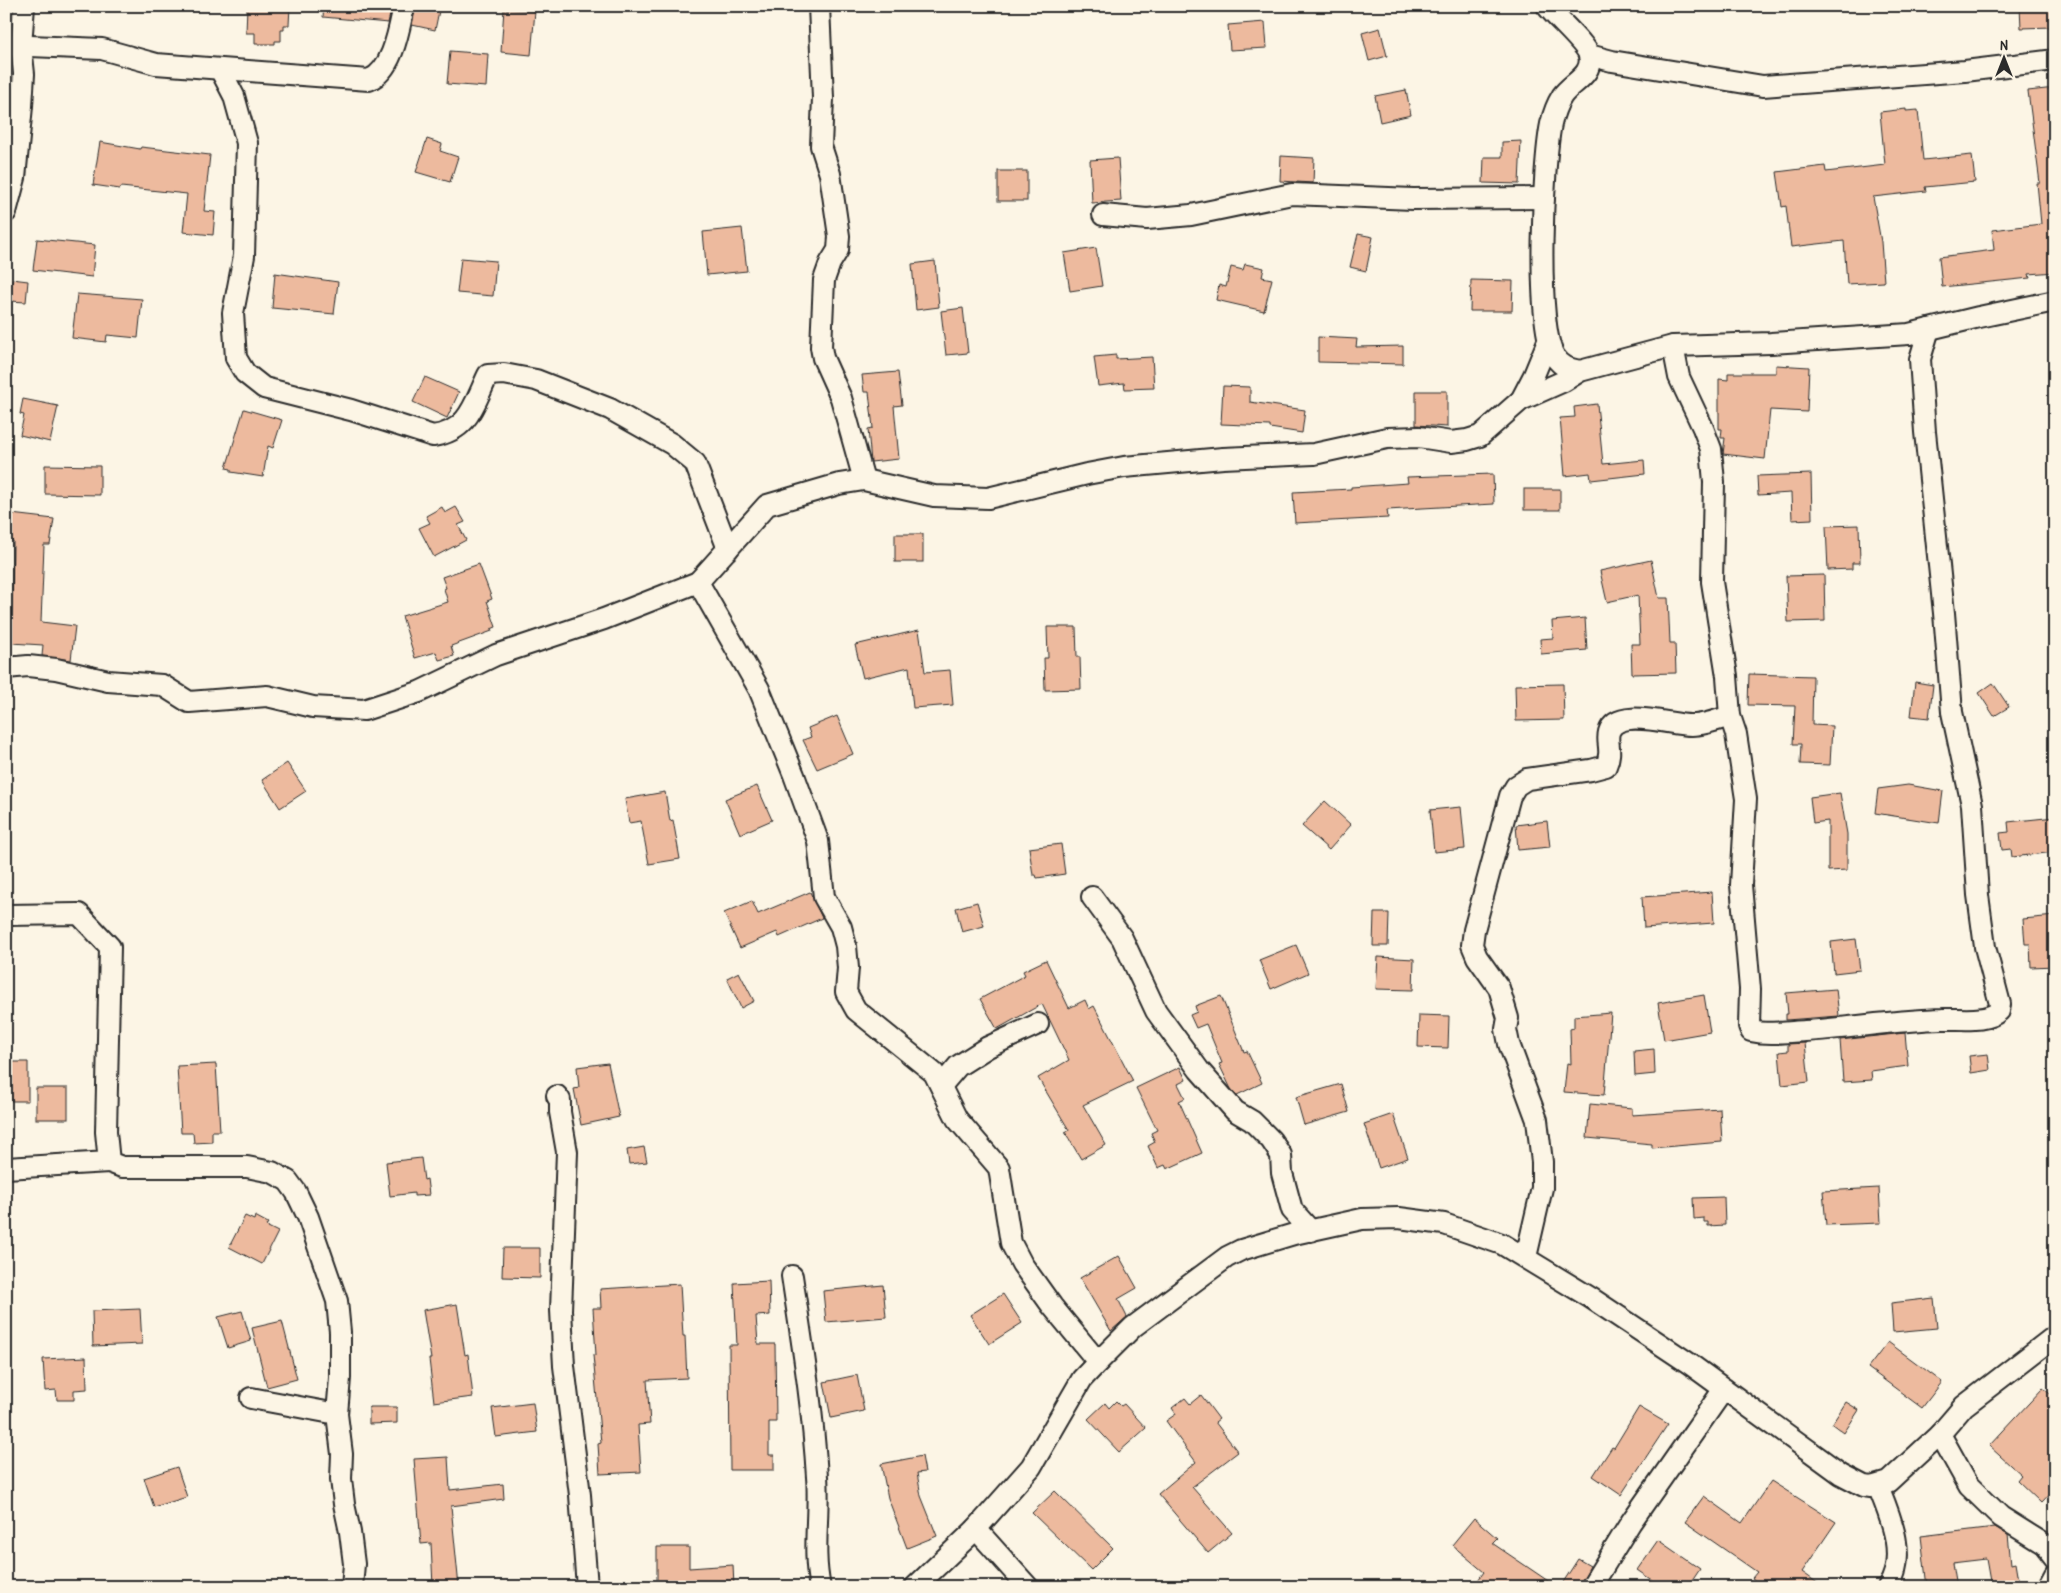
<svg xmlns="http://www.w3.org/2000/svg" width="2061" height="1593" viewBox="0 0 2061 1593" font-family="'Patrick Hand',sans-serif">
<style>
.building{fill:#edba9e;stroke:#2b2b2b}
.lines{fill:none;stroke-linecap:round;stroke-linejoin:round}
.street-casing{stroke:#2b2b2b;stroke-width:24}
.street{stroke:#fcf5e5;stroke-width:20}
</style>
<rect width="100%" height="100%" fill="#fcf5e5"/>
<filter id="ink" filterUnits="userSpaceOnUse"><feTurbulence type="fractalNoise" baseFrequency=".02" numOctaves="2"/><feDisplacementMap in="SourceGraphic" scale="10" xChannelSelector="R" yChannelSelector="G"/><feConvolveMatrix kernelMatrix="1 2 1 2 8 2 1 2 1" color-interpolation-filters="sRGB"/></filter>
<g filter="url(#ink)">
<g class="building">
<polygon points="247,6 290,6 289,25 284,25 284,30 281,30 281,41 275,41 275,44 255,44 255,33 246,33"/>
<polygon points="324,6 392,6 388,23 323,17"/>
<polygon points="416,6 440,6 435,30 412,25"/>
<polygon points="2020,6 2052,6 2052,27 2021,28"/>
<polygon points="504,9 535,11 531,55 501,52"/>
<polygon points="1265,22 1267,48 1230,50 1228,25"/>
<polygon points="1380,28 1387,56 1369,61 1362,33"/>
<polygon points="450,51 488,54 486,87 447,84"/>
<polygon points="2055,88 2055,272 2029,274 2030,278 1942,287 1939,257 1994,250 1992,230 2041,224 2037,183 2040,183 2028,91"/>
<polygon points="1406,90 1411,115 1380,122 1375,96"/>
<polygon points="1906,109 1906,111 1918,110 1923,160 1972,155 1975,182 1925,187 1926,191 1873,197 1881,242 1884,282 1847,284 1844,241 1791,247 1786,206 1782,207 1777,172 1825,166 1826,172 1885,165 1880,112"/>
<polygon points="427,139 442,144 440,151 458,157 450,182 416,172"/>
<polygon points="1521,141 1519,184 1483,183 1484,157 1502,157 1502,142"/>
<polygon points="100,142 140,149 141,147 210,155 204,211 215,212 213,235 183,232 187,194 121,187 120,189 93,185"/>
<polygon points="1281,156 1314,158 1313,183 1280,181"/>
<polygon points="1118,158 1121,201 1092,203 1090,160"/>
<rect x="998" y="171" width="29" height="30"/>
<polygon points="742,228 747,271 707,275 703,232"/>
<polygon points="1358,234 1373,237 1366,271 1350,267"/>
<polygon points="37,239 95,245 92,277 33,270"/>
<polygon points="1096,248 1102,286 1070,291 1064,253"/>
<polygon points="461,258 496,261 493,296 457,293"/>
<polygon points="935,261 939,307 916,310 912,264"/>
<polygon points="1245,264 1264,268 1262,277 1272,279 1264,311 1216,300 1219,285 1226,287 1231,267 1243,270"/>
<polygon points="275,273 338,282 334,314 272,308"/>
<polygon points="12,279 28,281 26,302 10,301"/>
<polygon points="1471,280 1513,281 1512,311 1470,311"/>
<polygon points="77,294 142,299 138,338 107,335 106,342 72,338"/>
<polygon points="963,308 968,353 946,355 941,311"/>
<polygon points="1318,337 1357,339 1356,347 1403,346 1403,364 1318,362"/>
<polygon points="1116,355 1116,359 1152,357 1154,388 1125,389 1124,383 1098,386 1094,357"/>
<polygon points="1776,365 1809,367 1807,412 1770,410 1765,459 1723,454 1725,438 1721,438 1722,429 1719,429 1719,379 1728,380 1728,373 1776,373"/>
<polygon points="898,372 902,405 894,406 899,459 871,462 868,429 873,428 869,392 864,392 862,375"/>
<polygon points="425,377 459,392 447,418 413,402"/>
<polygon points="1223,386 1250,387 1250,402 1305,410 1302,433 1270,428 1270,426 1221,424"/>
<polygon points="1416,391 1447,391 1447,427 1416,425"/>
<polygon points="23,399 58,406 50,442 20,435 24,415 20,414"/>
<polygon points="1597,404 1603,464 1644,460 1645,474 1591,480 1590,473 1565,476 1560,418 1575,417 1574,407"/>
<polygon points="244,409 282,420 273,448 268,446 263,477 231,472 231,469 226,468"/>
<polygon points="45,465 100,466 100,495 45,494"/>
<polygon points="1493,474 1494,504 1387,510 1388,518 1295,523 1293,492 1351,489 1351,487 1408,483 1407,477"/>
<polygon points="1811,474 1812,519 1792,520 1791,493 1758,495 1757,476"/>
<rect x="1524" y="489" width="36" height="21"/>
<polygon points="442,507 445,513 456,507 465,522 458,525 466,540 434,557 419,528 430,523 426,516"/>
<polygon points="11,514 54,519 50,545 44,545 41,622 75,626 71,660 42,656 43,645 11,643 13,541 8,541"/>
<polygon points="1859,525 1860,563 1852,563 1852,569 1828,570 1826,526"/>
<rect x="895" y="534" width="28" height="28"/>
<polygon points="1651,560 1659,598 1668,598 1670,643 1675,643 1676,673 1632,674 1631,644 1640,644 1638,595 1607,602 1600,571"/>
<polygon points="479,564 492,599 487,601 496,627 491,629 492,631 451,646 454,656 439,660 436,652 415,658 402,616 448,602 444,589 446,588 442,577"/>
<polygon points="1824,575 1825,621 1788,622 1786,576"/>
<polygon points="1585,618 1587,650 1541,654 1540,639 1553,638 1552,621"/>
<polygon points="1047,627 1076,627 1077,657 1080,657 1081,689 1045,690 1044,658 1048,658"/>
<polygon points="919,630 925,672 950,670 953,705 913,708 909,667 863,678 855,645"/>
<polygon points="1749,674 1813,676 1812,725 1832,726 1830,765 1800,764 1801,744 1793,744 1795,706 1748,705"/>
<polygon points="1915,682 1933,685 1929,718 1911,716"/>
<polygon points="1993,683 2009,707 1994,716 1979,693"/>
<polygon points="1563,684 1564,720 1516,721 1515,685"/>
<polygon points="837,716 853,754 817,769 803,740 811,737 808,728"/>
<polygon points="287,763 306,791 280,808 262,780"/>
<polygon points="1908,785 1943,791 1939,823 1875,813 1878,789"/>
<polygon points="757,786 772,820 740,834 725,799"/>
<polygon points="665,792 670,821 673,820 680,859 649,864 641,821 629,823 625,799"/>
<polygon points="1840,793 1847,834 1847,870 1828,871 1828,821 1813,823 1810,797"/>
<polygon points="1325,801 1351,825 1329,850 1302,826"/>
<polygon points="1461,807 1465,849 1434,852 1430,810"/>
<polygon points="2055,817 2055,852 2012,857 2011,849 2002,850 2000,833 2009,832 2008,822"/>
<polygon points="1547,821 1550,847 1518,850 1516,825"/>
<polygon points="1061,844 1065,874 1037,878 1036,875 1033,875 1029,848"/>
<polygon points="810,892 822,918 779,937 777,932 740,948 724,913 752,901 758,914"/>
<polygon points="1712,892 1714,923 1644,928 1642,897"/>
<polygon points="977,902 984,926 962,932 956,908"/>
<polygon points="1374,913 1389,913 1388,946 1373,946"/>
<polygon points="2055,916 2055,966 2031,967 2030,944 2025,944 2023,919"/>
<polygon points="1856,939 1860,970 1834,973 1831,942"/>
<polygon points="1296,945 1308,973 1271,989 1259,960"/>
<polygon points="1378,957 1414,959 1413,990 1376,989"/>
<polygon points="1046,960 1069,1008 1085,1000 1089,1009 1094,1006 1133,1081 1083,1105 1106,1145 1081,1159 1065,1132 1069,1130 1038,1078 1069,1060 1042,1004 997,1029 980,999 1025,975 1023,971"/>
<polygon points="739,972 754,1001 741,1008 727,978"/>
<polygon points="1836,989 1839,1016 1786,1020 1786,1014 1788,1014 1786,993"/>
<polygon points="1704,995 1710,1032 1664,1040 1658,1003"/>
<polygon points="1221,996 1244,1052 1247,1051 1262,1083 1237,1095 1231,1089 1219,1064 1222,1063 1206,1024 1196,1028 1190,1015 1197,1012 1195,1006"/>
<polygon points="1611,1013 1604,1095 1564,1092 1567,1063 1571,1064 1570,1029 1574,1028 1574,1016"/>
<polygon points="1419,1015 1449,1016 1448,1048 1418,1047"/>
<polygon points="1905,1033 1908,1066 1871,1071 1872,1080 1843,1082 1840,1040"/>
<polygon points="1805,1043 1809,1082 1782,1085 1779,1052 1788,1051 1788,1044"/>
<polygon points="1654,1049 1655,1074 1635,1076 1634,1051"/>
<polygon points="1988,1054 1990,1070 1971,1073 1969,1056"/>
<polygon points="6,1062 28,1062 28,1101 11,1101 11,1095 6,1095"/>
<polygon points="608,1063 619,1117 581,1125 574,1089 579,1088 577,1067"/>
<polygon points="216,1064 220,1131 212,1131 212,1142 194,1143 193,1133 181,1133 177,1066"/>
<polygon points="1180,1067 1186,1080 1178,1084 1185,1098 1179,1101 1202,1153 1167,1169 1165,1165 1158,1168 1148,1146 1155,1142 1151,1133 1157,1130 1136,1088"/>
<polygon points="1341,1084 1349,1112 1304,1125 1296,1097"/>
<rect x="36" y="1088" width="32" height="31"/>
<polygon points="1590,1104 1632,1108 1632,1115 1720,1109 1722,1142 1652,1148 1652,1144 1587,1138"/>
<polygon points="1393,1114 1408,1158 1379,1168 1364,1124"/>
<polygon points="644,1147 647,1162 629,1164 627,1150"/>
<polygon points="421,1158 424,1180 427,1179 429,1195 414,1196 414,1193 390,1196 386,1162"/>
<polygon points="1879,1188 1881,1223 1826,1225 1823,1191"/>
<polygon points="1724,1197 1725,1225 1708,1226 1708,1222 1704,1222 1704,1218 1694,1219 1693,1198"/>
<polygon points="245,1216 254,1220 255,1216 268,1223 266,1226 278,1232 262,1264 229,1247"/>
<polygon points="503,1248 540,1248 540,1278 502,1277"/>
<polygon points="1119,1256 1137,1288 1118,1299 1127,1317 1111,1331 1080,1278"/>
<polygon points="769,1281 770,1315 756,1316 758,1344 775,1344 776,1422 769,1422 769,1455 774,1455 774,1470 730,1470 729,1345 737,1345 734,1283"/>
<polygon points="680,1284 683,1336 685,1336 687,1378 647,1380 650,1424 638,1425 641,1472 600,1474 598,1444 601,1443 593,1355 596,1355 593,1308 601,1308 600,1289"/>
<polygon points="883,1285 886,1317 826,1322 823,1291"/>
<polygon points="1003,1294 1022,1323 989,1344 970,1315"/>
<polygon points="1934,1298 1937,1328 1893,1332 1891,1303"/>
<polygon points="457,1304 465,1355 468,1354 473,1397 434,1402 429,1359 431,1359 423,1310"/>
<polygon points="140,1309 142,1344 93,1346 92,1311"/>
<polygon points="242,1311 251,1341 228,1348 218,1317"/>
<polygon points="282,1321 297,1379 267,1387 252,1328"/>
<polygon points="1888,1342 1942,1382 1922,1408 1868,1368"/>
<polygon points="86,1357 87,1389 74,1390 74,1400 57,1400 56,1390 45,1391 43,1359"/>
<polygon points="857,1375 864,1411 831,1418 824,1382"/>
<polygon points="2043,1388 2055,1398 2055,1488 2041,1503 2017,1480 2021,1475 1989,1446"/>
<polygon points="1201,1395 1219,1419 1215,1422 1238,1452 1192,1487 1232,1533 1208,1553 1158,1494 1196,1462 1166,1421 1176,1414 1172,1408 1185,1398 1190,1404"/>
<polygon points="1116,1401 1121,1406 1124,1404 1146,1428 1119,1452 1088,1419 1105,1403 1109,1408"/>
<polygon points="1846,1402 1859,1410 1844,1433 1832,1424"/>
<polygon points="533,1403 537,1432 496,1437 492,1408"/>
<polygon points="369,1407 397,1407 397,1423 369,1424"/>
<polygon points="1639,1407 1668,1424 1621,1495 1593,1476 1612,1447 1614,1448"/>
<polygon points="922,1456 925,1472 917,1473 921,1496 937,1536 907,1548 888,1498 881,1464"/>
<polygon points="448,1457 450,1490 503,1484 504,1499 451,1506 459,1587 433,1587 431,1543 421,1544 414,1459"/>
<polygon points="177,1467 187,1497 154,1507 144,1478"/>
<polygon points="1771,1481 1836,1522 1802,1572 1823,1587 1764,1587 1752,1578 1757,1572 1685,1522 1704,1496 1742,1523"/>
<polygon points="1055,1491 1113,1548 1091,1570 1032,1513"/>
<polygon points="1474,1518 1497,1538 1492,1543 1557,1587 1489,1587 1478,1580 1484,1572 1452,1545"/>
<polygon points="1995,1527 2008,1535 2011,1564 2015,1563 2019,1587 1991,1587 1986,1559 1952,1563 1956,1587 1927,1587 1921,1536"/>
<polygon points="1658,1540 1700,1569 1688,1587 1662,1587 1637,1570"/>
<polygon points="657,1547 689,1547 689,1568 733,1565 734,1587 657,1586"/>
<polygon points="1578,1559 1590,1566 1579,1587 1560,1587"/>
</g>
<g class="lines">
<defs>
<g id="street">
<polyline points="819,6 823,98 821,146 830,174 839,236 838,250 830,263 824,280 821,347 823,358 841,398 864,480"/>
<path d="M 1547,6 C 1556,18 1586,44 1589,55 C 1594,75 1572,82 1562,96 C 1557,104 1553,115 1551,124 C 1543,163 1535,328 1555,357 C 1562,367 1569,369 1580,371"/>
<path d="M 6,45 L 102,49 L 156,64 L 369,80 C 393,70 399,29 404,6"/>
<polyline points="1589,55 1612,61 1763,86 1965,71 2055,60"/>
<path d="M 221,71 L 234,96 L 247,143 L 244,256 L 233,313 L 236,358 L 245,373 L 264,388 L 351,410 L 433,436 C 469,431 474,404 488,375 L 504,374 L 536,380 L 610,409 L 672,444 L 695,463 L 728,549"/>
<polyline points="6,212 15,178 22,106 24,74 21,46 24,6"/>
<polyline points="1103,215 1147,219 1191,215 1292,194 1413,199 1544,198"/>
<path d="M 1673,346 L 1679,377 L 1703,428 L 1711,449 L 1714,482 L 1712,582 L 1727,676 L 1730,716 L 1736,734 L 1746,799 L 1741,885 L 1750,989 L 1749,1026 L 1751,1031 C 1769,1035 1787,1032 1805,1031 C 1852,1028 1896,1020 1943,1019 C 1960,1018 1986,1023 1999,1011 L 2000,1004 L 1985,947 L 1978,895 L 1972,805 L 1952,712 L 1944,613 L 1925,432 L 1920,359 L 1929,329"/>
<polyline points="1521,400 1534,375 1548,341"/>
<polyline points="6,668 28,666 56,669 108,681 162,685 189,702 267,696 313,707 364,710 419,692 496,655 604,619 698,582"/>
<polyline points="1092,897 1122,938 1156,1011 1199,1070 1235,1111 1252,1121 1271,1140 1281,1155 1282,1173 1292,1210 1311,1231"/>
<polyline points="6,915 79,914 110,947 106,1132 109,1162 122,1167 247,1167 272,1172 288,1181 296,1192 308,1217 337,1301 340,1332 340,1378 337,1414 342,1454 341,1479 344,1504 350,1532 354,1564 352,1587"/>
<polyline points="941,1086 958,1066 988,1047 1038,1024"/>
<polyline points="557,1096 560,1100 560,1112 567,1152 561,1310 564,1366 580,1495 587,1587"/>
<polyline points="6,1168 109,1162"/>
<path d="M 1526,1257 L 1542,1188 L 1542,1162 L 1537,1120 L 1509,1044 L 1506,1029 L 1508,1018 L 1499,988 L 1477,957 L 1472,945 L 1474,930 L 1510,796 L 1516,786 L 1527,779 L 1591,770 L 1606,766 C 1613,750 1606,743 1609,732 C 1617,706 1673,726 1692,725 C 1704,725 1718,720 1730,716"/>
<path d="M 792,1276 C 802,1342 813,1409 817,1477 C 820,1513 812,1551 820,1587"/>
<polyline points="1098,1362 1052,1306 1022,1264 1011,1243 999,1168 957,1119 934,1073 856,1010 846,992 848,968 846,946 841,927 824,897 818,841 794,775 759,689 698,582 767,505 839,484 864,480 934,496 988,498 1087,474 1124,467 1223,458 1314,454 1387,438 1419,437 1451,442 1467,440 1480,436 1521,400 1564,381 1580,371 1673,346 1771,343 1909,334 1979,317 2055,301"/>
<polyline points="251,1398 337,1414"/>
<polyline points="1940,1434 1969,1486 2001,1517 2044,1544 2055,1558"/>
<path d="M 1878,1486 C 1890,1516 1908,1556 1888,1587"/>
<polyline points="976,1529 1028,1587"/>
<polyline points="915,1587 976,1529 1031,1467 1082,1379 1098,1362 1133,1327 1227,1257 1241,1250 1294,1234 1362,1219 1399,1218 1444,1224 1502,1244 1591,1298 1690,1364 1841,1474 1864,1486 1871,1487 1888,1482 1940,1434 1964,1406 2055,1336"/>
<polyline points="1591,1587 1631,1522 1724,1389"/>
<polyline points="2048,1587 2055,1574"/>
</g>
</defs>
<use href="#street" class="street-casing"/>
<use href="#street" class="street"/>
</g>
</g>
<rect width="2061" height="1593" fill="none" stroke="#fcf5e5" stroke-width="25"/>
<rect x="12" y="12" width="2036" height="1568" fill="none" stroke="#2b2b2b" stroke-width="2" filter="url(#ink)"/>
<g transform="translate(2004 58)" stroke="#fcf5e5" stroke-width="4" paint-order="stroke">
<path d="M0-4L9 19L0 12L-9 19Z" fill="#2b2b2b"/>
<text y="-8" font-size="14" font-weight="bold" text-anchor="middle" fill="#2b2b2b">N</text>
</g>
</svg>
